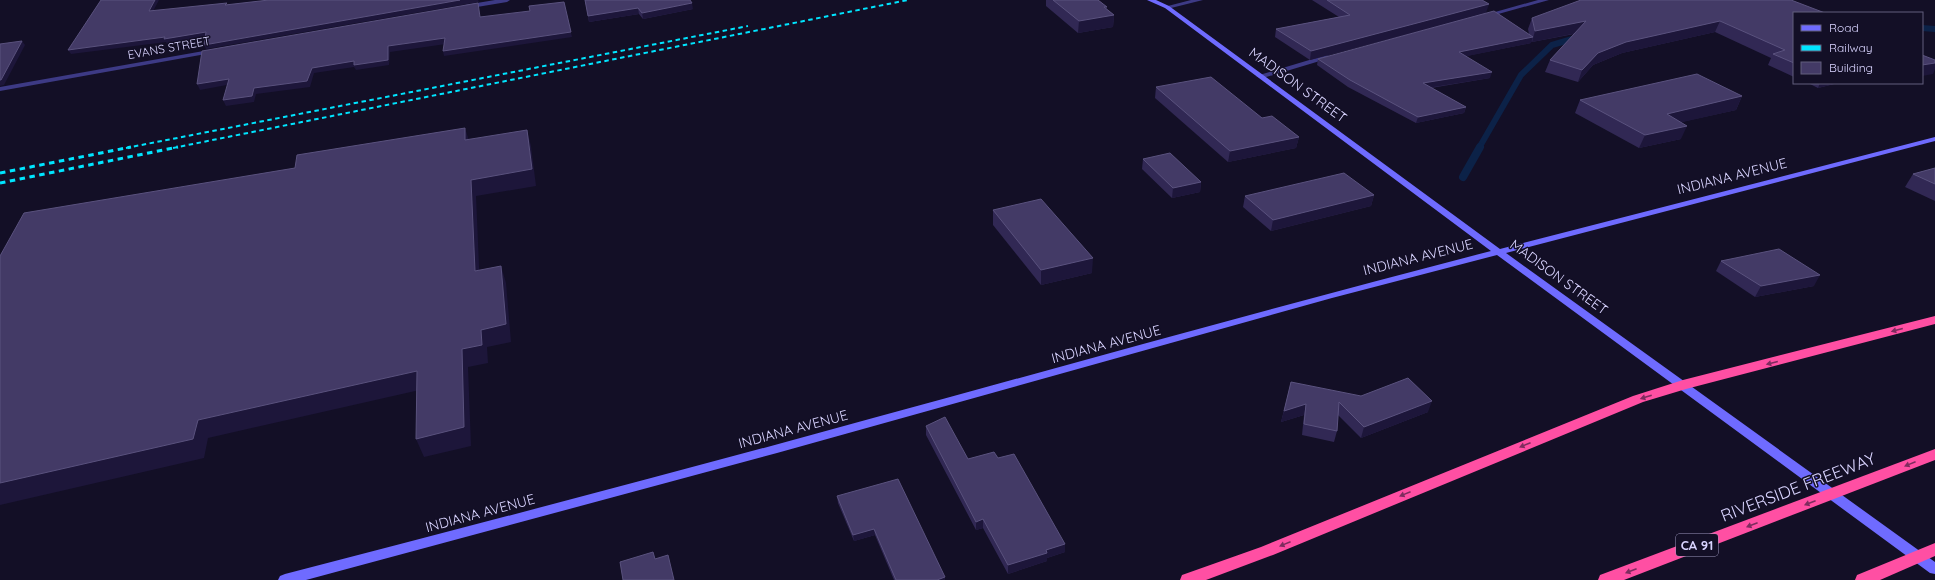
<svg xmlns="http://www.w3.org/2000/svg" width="1935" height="580" viewBox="0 0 1935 580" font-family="Quicksand,sans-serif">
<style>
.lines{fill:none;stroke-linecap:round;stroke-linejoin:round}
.stream-far1{stroke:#0c2248;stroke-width:6}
.stream{stroke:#0c2248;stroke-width:8}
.street{fill:#3d3a85;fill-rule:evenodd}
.secondary{fill:#6f6bff;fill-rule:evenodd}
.highway{fill:#ff4fa3;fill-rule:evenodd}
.rail-far1{stroke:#00e5ff;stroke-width:2;stroke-dasharray:4.5 3.5;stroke-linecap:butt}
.rail{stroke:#00e5ff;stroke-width:3;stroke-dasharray:5.5 4.5;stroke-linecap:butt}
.wall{fill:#312854}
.shaded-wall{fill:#1d163a}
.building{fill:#433a66;stroke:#5a527e}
.oneway{fill:#7d2c5e}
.labels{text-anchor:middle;stroke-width:3;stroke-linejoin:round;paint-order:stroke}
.far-street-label{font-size:12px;fill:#d9d4ff;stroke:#130f26}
.shield{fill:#130f26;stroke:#9e99be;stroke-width:1}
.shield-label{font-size:13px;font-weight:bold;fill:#d9d4ff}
.street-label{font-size:14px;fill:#d9d4ff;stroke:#130f26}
.near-street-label{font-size:17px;fill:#d9d4ff;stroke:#130f26}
</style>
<rect width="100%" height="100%" fill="#130f26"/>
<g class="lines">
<g class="stream-far1">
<polyline points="1922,28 1935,29"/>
<polyline points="1479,148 1521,75 1552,45 1579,37"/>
</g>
<polyline class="stream" points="1463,177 1480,147"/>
<g class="street">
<polygon points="495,0 510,0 507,2 465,9 462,7 465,5"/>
<polygon points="1191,0 1203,0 1167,9 1164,7"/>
<polygon points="1538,0 1549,0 1484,18 1481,16"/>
<polygon points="215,49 219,51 217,52 0,91 0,87"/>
<polygon points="1326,55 1333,57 1263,78 1260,78 1256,76"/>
</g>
<path class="secondary" d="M 1147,0 L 1156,0 L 1169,6 L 1500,249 L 1935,137 L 1935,141 L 1506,253 L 1935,562 L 1935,574 L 1930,573 L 1497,255 L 1332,298 L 777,453 L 306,580 L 278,580 L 280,576 L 285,574 C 481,523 678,472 873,418 C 1079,362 1285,304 1491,251 L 1165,8 Z"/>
<g class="highway">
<polygon points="1935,316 1935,324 1686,389 1643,402 1273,555 1206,580 1180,580 1182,575 1261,547 1633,396 1683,380"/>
<polygon points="1935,449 1935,460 1624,580 1598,580 1600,575"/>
<polygon points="1935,543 1935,556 1880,580 1855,580 1857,575"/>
</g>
<g class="rail-far1">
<polyline points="126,148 748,26"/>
<polyline points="173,148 908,0"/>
</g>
<g class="rail">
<polyline points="0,173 131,147"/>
<polyline points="0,183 178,147"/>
</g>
</g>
<g class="wall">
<polygon points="585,0 693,9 643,19 639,14 589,22"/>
<polygon points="1046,0 1098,0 1107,7 1106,9 1114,15 1113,27 1078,33 1046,6"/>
<polygon points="1312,0 1482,0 1486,13 1310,60 1275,37 1276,29 1339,17"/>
<polygon points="1794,13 1794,77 1768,65 1771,58 1715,32 1622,53 1593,65 1578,82 1545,72 1550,60 1574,34 1532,42 1531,41 1531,43 1466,56 1490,78 1431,88 1466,107 1464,113 1416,123 1348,87 1317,65 1318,59 1529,34 1528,29 1532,18"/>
<polygon points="1808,83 1838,83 1818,88"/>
<polygon points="1156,87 1262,118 1299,137 1296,148 1228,162 1155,98"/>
<polygon points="1742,96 1736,110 1681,122 1681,139 1639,148 1575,113 1580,100"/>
<polygon points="1143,159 1201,182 1200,192 1172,198 1142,169"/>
<polygon points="1935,168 1935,201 1905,187 1913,174"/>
<polygon points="1374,195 1371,206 1271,231 1243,207 1245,196"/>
<polygon points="993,210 1092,273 1041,285 993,225"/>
<polygon points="1721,261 1814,286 1755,297 1716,271"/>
<polygon points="1291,382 1428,412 1361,438 1338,415 1337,431 1334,442 1302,435 1304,415 1281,422"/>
<polygon points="926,426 968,459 998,458 1065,552 1047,558 1047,561 1008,574 983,528 976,530 926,435"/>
<polygon points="837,496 945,580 894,580 875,535 854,541 838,503"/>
</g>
<g class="shaded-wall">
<polygon points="155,0 159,0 151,15 149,11"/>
<polygon points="460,0 478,0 479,2 206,49 204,45"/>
<polygon points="564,2 572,37 444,56 443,51"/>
<polygon points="692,3 693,9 643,19 642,13"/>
<polygon points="1489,4 1486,13 1310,60 1311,51"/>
<polygon points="1104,7 1107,7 1106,16 1114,15 1113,27 1078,33 1079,21"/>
<polygon points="638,8 639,14 589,22 588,16"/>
<polygon points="1586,21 1582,32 1532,42 1535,31"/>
<polygon points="1720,21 1715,32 1622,53 1593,65 1578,82 1582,70 1598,53 1626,42"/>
<polygon points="206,32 208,37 167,44 166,42 71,54 68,50"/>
<polygon points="1533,37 1531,43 1458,58 1459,52"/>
<polygon points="445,38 446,44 390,52 389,65 356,70 354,67 314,73 310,87 256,94 254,102 226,106 223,100 254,88 312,68 388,46"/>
<polygon points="22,41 25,45 4,85 0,86 0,80"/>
<polygon points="1935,63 1935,69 1933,74 1922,76 1922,65"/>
<polygon points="1492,72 1490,78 1421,89 1423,83"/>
<polygon points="229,79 232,84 200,90 197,84"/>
<polygon points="1820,83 1838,83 1818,88"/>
<polygon points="1742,96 1736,110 1661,127 1667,114"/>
<polygon points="1466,107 1464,113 1416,123 1418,117"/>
<polygon points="1687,126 1681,139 1639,148 1645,135"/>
<polygon points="465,128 470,144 465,140"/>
<polygon points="527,130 531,146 536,186 476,196 480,289 475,271 471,180"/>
<polygon points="1299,137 1296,148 1228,162 1230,151"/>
<polygon points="1201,182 1200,192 1172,198 1173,188"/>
<polygon points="1374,195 1371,206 1271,231 1273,220"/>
<polygon points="1093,258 1092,273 1041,285 1041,270"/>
<polygon points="501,266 506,283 511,342 487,347 488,363 468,367 471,446 424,457 416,439 462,349 481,330"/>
<polygon points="1820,275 1814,286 1755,297 1761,286"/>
<polygon points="417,371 424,389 208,438 204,458 0,505 0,483 198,420"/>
<polygon points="1432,401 1428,412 1361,438 1364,427"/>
<polygon points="1306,404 1304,415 1281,422 1284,411"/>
<polygon points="983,519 983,528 976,530 976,522"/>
<polygon points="874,529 875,535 854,541 853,535"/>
<polygon points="1065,544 1065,552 1047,558 1047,561 1008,574 1008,565 1046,550"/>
<polygon points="945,577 945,580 937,580"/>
</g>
<g class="building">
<polygon points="101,0 155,0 149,11 227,3 225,5 269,0 460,0 204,45 206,32 164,39 165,37 68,50"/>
<polygon points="585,0 690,0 692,3 642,13 638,8 588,16"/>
<polygon points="1053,0 1098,0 1107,7 1104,7 1114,15 1079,21"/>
<polygon points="1327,0 1482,0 1489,4 1311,51 1276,29 1350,15"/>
<polygon points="1581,0 1791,0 1825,13 1794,13 1794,63 1773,54 1785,50 1720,21 1626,42 1598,53 1582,70 1550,60 1586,21 1535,31 1532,18"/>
<polygon points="564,2 571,32 443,51 445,38 388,46 388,60 354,65 354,61 312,68 307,81 254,88 252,96 223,100 229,79 197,84 202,51 478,3 480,17 530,11 529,6"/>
<polygon points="1494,11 1533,37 1459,52 1492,72 1423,83 1466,107 1418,117 1350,80 1318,59"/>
<polygon points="22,41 1,80 0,80 0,44"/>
<polygon points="1922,55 1935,60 1935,63 1922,65"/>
<polygon points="1697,74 1742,96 1667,114 1687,126 1645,135 1580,100"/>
<polygon points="1211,77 1262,118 1272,116 1299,137 1230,151 1156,87"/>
<polygon points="465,128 465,140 527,130 532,169 471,180 475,271 501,266 506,324 481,330 482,345 462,349 464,427 416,439 417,371 198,420 193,439 0,483 0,256 24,213 295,168 297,155"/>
<polygon points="1170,153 1201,182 1173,188 1143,159"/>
<polygon points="1935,168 1935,184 1913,174"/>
<polygon points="1344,173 1374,195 1273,220 1245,196"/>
<polygon points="1041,199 1093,258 1041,270 993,210"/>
<polygon points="1779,249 1820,275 1761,286 1721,261"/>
<polygon points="1408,378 1432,401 1364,427 1339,402 1337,431 1304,424 1306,404 1284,411 1291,382 1361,396"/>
<polygon points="945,417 968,459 994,452 998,458 1014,454 1065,544 1046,550 1047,553 1008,565 983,519 976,522 926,426"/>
<polygon points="898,479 945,577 937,580 896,580 874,529 853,535 837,496"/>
<polygon points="653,552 655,559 668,555 674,580 623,580 620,562"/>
</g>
<defs><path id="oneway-solid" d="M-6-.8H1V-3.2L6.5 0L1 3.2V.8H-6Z"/></defs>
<g class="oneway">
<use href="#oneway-solid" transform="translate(1897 330) rotate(165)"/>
<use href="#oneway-solid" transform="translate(1772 363) rotate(166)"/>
<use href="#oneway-solid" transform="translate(1646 397) rotate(163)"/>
<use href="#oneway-solid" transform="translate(1525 445) rotate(158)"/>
<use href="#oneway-solid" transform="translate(1910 464) rotate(158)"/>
<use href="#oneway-solid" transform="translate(1405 494) rotate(158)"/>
<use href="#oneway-solid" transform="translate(1810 503) rotate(159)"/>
<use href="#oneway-solid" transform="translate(1752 525) rotate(159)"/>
<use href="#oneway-solid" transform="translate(1285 544) rotate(158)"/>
<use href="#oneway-solid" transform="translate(1631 571) rotate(159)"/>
</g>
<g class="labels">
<g class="far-street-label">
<text transform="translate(169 48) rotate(-10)" y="4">EVANS STREET</text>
</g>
<rect class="shield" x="1676" y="534" width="42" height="22" rx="3"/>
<g class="shield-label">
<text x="1697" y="550">CA 91</text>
</g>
<g class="street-label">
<text transform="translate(1298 85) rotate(36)" y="5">MADISON STREET</text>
<text transform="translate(1732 176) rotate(-14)" y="5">INDIANA AVENUE</text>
<text transform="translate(1418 257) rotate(-14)" y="5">INDIANA AVENUE</text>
<text transform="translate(1559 277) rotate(36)" y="5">MADISON STREET</text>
<text transform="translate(1106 344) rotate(-15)" y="5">INDIANA AVENUE</text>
<text transform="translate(793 429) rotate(-15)" y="5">INDIANA AVENUE</text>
<text transform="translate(480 513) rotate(-15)" y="5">INDIANA AVENUE</text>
</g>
<g class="near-street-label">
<text transform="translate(1798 487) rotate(-21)" y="6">RIVERSIDE FREEWAY</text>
</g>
</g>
<rect x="1793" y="12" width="130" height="72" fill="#130f26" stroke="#625e7d"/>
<rect x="1801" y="25" width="20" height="6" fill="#6f6bff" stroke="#625e7d"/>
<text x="1829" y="32" font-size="12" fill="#d9d4ff">Road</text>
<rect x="1801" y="45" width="20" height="6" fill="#00e5ff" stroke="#625e7d"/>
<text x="1829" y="52" font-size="12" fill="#d9d4ff">Railway</text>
<rect x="1801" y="62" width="20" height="12" fill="#433a66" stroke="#625e7d"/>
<text x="1829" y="72" font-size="12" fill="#d9d4ff">Building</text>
</svg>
